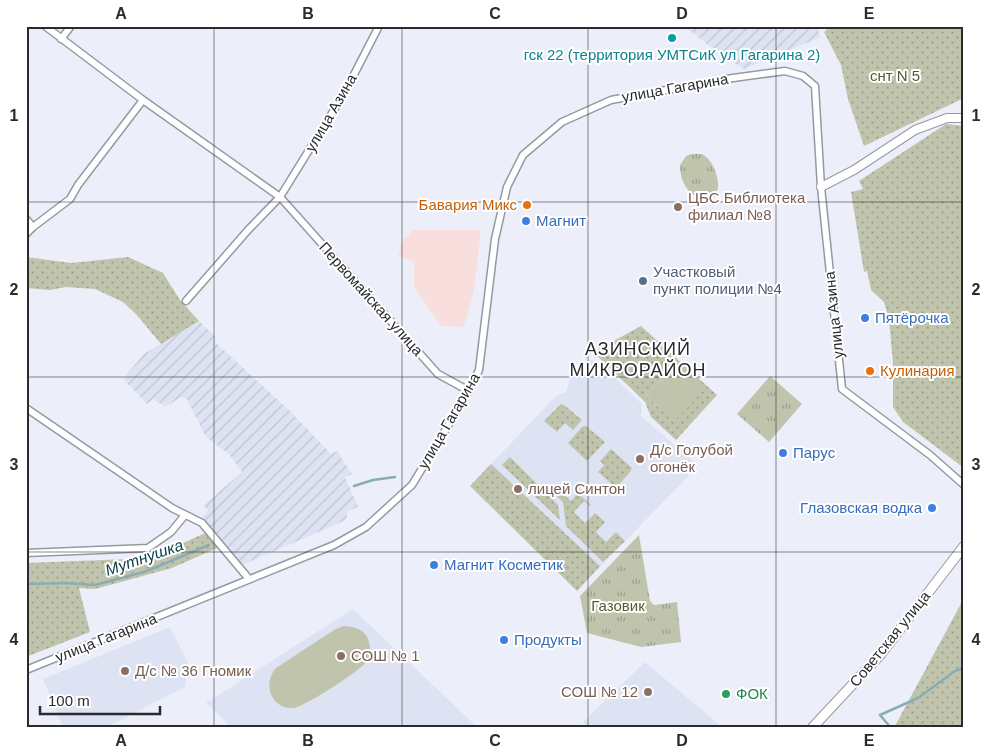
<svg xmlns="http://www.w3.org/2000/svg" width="990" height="754" viewBox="0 0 990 754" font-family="Arial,sans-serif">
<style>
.commercial{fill:#f9dede}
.industrial{fill:url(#industrial-furrows)}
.built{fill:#dee3f4}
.grass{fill:url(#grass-dots);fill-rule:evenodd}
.park{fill:url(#park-tufts)}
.pitch{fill:#c1c4ac}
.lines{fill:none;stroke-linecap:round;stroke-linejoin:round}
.stream{stroke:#89adb5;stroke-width:2.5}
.minor-casing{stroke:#9699a2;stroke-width:9}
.tertiary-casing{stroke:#9699a2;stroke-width:10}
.secondary-casing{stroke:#9699a2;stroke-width:11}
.minor{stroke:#fff;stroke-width:6}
.tertiary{stroke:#fff;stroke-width:8}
.secondary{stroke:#fff;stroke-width:9}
.grid{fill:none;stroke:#2a2b2f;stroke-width:1;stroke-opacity:0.55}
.culture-dot{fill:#0f9aa8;stroke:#fff;stroke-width:2}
.food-dot{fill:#e8710a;stroke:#fff;stroke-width:2}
.education-dot{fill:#8d6e63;stroke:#fff;stroke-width:2}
.shop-dot{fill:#3f7fe0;stroke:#fff;stroke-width:2}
.service-dot{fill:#5c6f8a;stroke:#fff;stroke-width:2}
.leisure-dot{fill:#2e9e5b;stroke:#fff;stroke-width:2}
.labels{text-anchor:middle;stroke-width:4;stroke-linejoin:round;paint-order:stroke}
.culture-label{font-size:15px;fill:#0d838f;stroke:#fff}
.park-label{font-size:15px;fill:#575a2a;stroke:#fff}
.street-label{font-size:15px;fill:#2a2b2f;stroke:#fff}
.education-label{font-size:15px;fill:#785e54;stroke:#fff;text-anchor:start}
.food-label{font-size:15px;fill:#c56008;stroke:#fff;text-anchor:end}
.shop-label{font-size:15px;fill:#366cbe;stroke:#fff;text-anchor:start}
.service-label{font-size:15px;fill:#4e5e75;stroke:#fff;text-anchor:start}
.leisure-label{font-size:15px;fill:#27864d;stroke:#fff;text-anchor:start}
.water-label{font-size:16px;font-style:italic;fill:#0a414b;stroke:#fff}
.quarter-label{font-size:18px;letter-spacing:1px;fill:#2a2b2f;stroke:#fff}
.neatline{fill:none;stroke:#2a2b2f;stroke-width:2}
.grid-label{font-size:16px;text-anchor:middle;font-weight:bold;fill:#2a2b2f}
</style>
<defs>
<pattern id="industrial-furrows" width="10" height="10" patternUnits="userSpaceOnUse" patternTransform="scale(1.25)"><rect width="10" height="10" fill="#dee3f4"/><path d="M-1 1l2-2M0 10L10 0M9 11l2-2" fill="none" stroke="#bfc3d2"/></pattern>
<pattern id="grass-dots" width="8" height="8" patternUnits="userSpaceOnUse" patternTransform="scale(1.25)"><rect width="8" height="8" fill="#c1c4ac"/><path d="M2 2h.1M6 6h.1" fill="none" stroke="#9d9f8c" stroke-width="1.8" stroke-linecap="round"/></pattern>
<pattern id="park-tufts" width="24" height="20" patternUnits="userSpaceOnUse" patternTransform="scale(1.25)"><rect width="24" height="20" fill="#c1c4ac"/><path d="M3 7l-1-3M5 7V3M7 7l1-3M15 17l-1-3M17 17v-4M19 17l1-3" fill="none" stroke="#9d9f8c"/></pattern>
</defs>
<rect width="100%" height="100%" fill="#eceff9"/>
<polygon class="commercial" points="411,230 481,230 474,290 464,327 441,326 414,287 414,262 398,255 403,239 411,234"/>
<g class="industrial">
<polygon points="684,26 821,26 818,30 821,37 744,69 712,48"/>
<polygon points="199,321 216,337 215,342 290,411 331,454 337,451 352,474 345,477 358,507 348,511 346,520 240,566 202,517 208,511 204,505 242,472 229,454 206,437 186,398 181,397 165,407 153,399 147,404 123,379 144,354"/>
</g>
<g class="built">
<polygon points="591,360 599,362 642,404 641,416 693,461 695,469 577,591 470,486 556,396 566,392 570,379 574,372"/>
<polygon points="353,609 478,728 232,728 206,703"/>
<polygon points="170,627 188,663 185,687 105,728 63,728 43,679"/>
<polygon points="645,662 723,728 588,728 583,722"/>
</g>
<g class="grass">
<polygon points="831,26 964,26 964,98 864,146 848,99 841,65 824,32"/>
<polygon points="946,124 964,126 964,468 903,422 893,407 893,362 889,320 884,302 871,290 867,271 864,272 851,192 863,189 859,181"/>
<polygon points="26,257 71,263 128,257 163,273 180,300 199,321 161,344 136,314 123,302 95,289 66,287 50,290 26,288"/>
<path d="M 641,326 L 717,395 L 676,440 L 651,417 L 645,402 L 593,352 ZM 675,365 L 674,422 L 646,396 Z"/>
<polygon points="561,404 564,405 582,420 573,430 565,423 557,432 544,421"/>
<polygon points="586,426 605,442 587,461 568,443 582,427"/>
<polygon points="611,449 632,468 630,472 616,488 598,472 604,465 600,461"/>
<polygon points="510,457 558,505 560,520 502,465"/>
<polygon points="491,464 600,566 577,591 470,486"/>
<polygon points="561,492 571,501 578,493 591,505 590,506 584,501 574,512 585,523 595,513 605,522 596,532 606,542 616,532 625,541 603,562 566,526 563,502 557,496"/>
<polygon points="212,530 224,545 172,568 95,589 79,588 90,632 26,657 26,563 129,559 174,547"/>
<polygon points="964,598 964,728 894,728"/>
</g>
<g class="park">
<path d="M 691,154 L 702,154 C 711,160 714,166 717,177 C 726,209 680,206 680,165 L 686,156 Z"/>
<polygon points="770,376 802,404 769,442 737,414"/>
<polygon points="639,535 650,601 654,605 677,602 681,642 641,647 587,633 580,596"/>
</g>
<g class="pitch">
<polygon points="675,365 703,391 674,422 646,396"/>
<path d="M 343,626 C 353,626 364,629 368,639 C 371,646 371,655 367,661 C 362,670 304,707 294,708 C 271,710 262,683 276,668 L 334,630 Z"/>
</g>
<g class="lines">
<g class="stream">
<polyline points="354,486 373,480 395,477"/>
<polyline points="26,584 66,583 95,585 147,571 209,545"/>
<polyline points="891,728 880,715 918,698 955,671 964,668"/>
</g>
<defs>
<g id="minor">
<polyline points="45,26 143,100 280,197 438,374 469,391"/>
<polyline points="61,39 71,26"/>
<polyline points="26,219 33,227"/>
<polyline points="26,234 33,227 70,199 78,185 143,100"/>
<polyline points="186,301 249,229 280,197 345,92 379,26"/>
<polyline points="26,408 172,508 202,523 249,579"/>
<polyline points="26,553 148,548 171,532 185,515"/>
<polyline points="26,670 334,545 366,527 412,485 469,391 479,370 495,239 507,187 523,155 562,122 611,100 733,78 785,71 803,76 815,86 821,187 842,389 930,455 964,485"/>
</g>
<polyline id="tertiary" points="821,187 854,170 915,130 947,118 964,118"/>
<polyline id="secondary" points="812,728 881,654 964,546"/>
</defs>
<use href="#minor" class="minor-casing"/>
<use href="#tertiary" class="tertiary-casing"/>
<use href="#secondary" class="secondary-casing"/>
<use href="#minor" class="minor"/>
<use href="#tertiary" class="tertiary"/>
<use href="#secondary" class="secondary"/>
</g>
<path class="grid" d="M 214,26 L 214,728M 402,26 L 402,728M 588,26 L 588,728M 776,26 L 776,728M 26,202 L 964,202M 26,377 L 964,377M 26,552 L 964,552"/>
<circle class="culture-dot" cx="672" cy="38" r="5"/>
<g class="food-dot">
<circle cx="527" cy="205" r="5"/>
<circle cx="870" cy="371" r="5"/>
</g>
<g class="education-dot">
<circle cx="678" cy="207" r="5"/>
<circle cx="640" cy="459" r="5"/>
<circle cx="518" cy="489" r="5"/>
<circle cx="341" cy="656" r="5"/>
<circle cx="125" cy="671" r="5"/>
<circle cx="648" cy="692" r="5"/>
</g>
<g class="shop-dot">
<circle cx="526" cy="221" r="5"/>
<circle cx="865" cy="318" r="5"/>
<circle cx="783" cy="453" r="5"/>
<circle cx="932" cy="508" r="5"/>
<circle cx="434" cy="565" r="5"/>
<circle cx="504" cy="640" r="5"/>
</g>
<circle class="service-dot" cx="643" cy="281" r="5"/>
<circle class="leisure-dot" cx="726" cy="694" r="5"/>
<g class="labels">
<g class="culture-label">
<text x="672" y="60">гск 22 (территория УМТСиК ул Гагарина 2)</text>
</g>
<g class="park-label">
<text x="895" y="81">снт N 5</text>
<text x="618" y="611">Газовик</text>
</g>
<g class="street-label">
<text transform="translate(675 88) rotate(-10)" y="5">улица Гагарина</text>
<text transform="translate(331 113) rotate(-60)" y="5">улица Азина</text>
<text transform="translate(371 299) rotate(48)" y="5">Первомайская улица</text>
<text transform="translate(834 315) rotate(-96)" y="5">улица Азина</text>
<text transform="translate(449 421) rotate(-60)" y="5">улица Гагарина</text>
<text transform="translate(106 638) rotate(-22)" y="5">улица Гагарина</text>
<text transform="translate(890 639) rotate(-51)" y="5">Советская улица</text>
</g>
<g class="education-label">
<text x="688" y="203">ЦБС Библиотека<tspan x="688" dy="17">филиал №8</tspan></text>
<text x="650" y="455">Д/с Голубой<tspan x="650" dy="17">огонёк</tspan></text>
<text x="528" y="494">лицей Синтон</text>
<text x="351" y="661">СОШ № 1</text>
<text x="135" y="676">Д/с № 36 Гномик</text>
<text x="638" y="697" text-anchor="end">СОШ № 12</text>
</g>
<g class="food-label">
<text x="517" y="210">Бавария Микс</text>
<text x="880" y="376" text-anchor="start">Кулинария</text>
</g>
<g class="shop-label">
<text x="536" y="226">Магнит</text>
<text x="875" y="323">Пятёрочка</text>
<text x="793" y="458">Парус</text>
<text x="922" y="513" text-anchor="end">Глазовская водка</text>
<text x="444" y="570">Магнит Косметик</text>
<text x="514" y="645">Продукты</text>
</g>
<g class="service-label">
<text x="653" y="277">Участковый<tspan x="653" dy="17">пункт полиции №4</tspan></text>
</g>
<g class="leisure-label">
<text x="736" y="699">ФОК</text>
</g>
<g class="water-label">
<text transform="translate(144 557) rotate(-19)" y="6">Мутнушка</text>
</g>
<g class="quarter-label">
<text x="638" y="355">АЗИНСКИЙ<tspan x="638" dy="21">МИКРОРАЙОН</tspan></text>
</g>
</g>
<rect width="990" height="754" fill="none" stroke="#ffffff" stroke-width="55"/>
<path d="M40 706v8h120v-8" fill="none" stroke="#2a2b2f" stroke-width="2.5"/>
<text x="48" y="706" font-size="15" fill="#2a2b2f" stroke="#ffffff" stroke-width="4" paint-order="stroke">100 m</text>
<rect x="28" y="28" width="934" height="698" class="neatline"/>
<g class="grid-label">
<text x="121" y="19">A</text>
<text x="308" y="19">B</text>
<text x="495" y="19">C</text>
<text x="682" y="19">D</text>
<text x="869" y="19">E</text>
<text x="14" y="121">1</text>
<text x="976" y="121">1</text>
<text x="14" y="295">2</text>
<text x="976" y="295">2</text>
<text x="14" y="470">3</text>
<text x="976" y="470">3</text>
<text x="14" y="645">4</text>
<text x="976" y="645">4</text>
<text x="121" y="746">A</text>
<text x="308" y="746">B</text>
<text x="495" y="746">C</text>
<text x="682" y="746">D</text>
<text x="869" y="746">E</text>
</g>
</svg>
